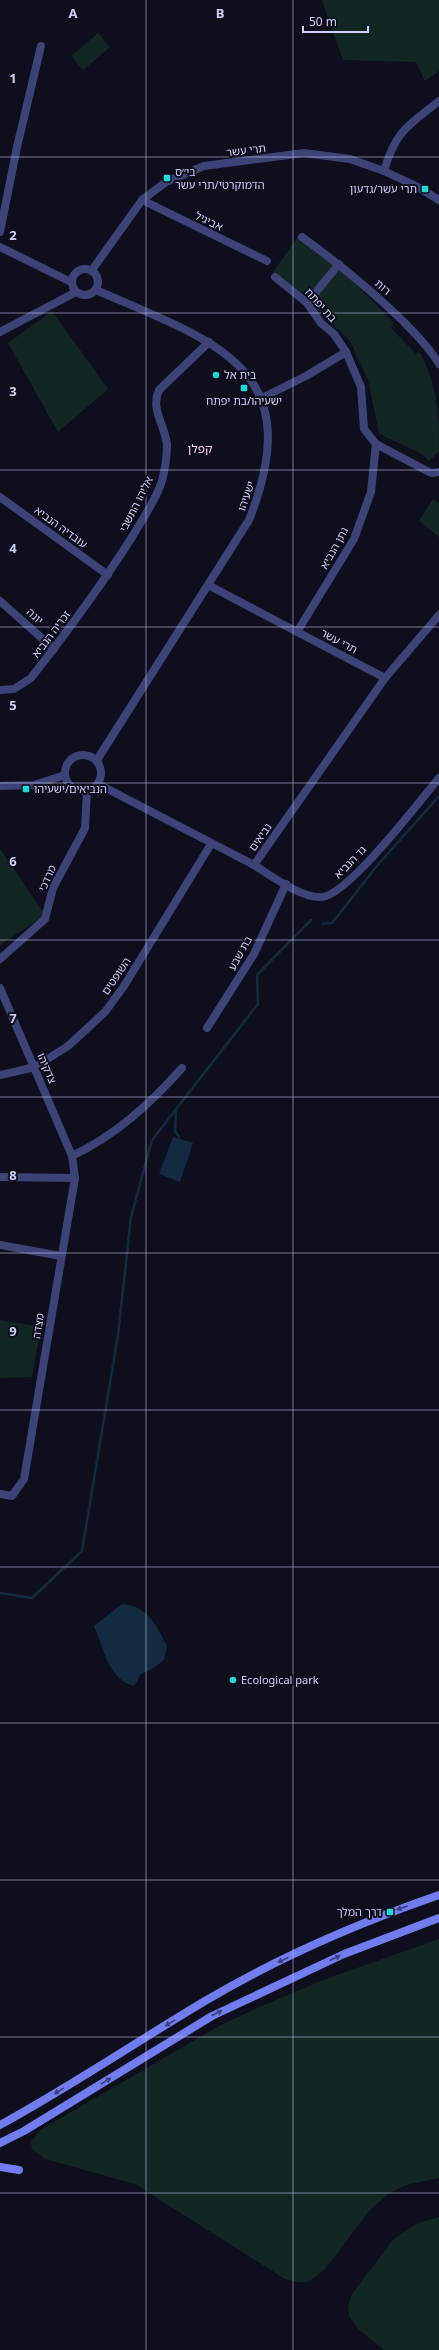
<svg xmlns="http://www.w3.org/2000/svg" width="439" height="2350" viewBox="0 0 439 2350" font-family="'Noto Sans','Noto Sans Hebrew',sans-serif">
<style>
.green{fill:#122623}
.water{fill:#132b41}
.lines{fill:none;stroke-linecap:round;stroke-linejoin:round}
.stream{stroke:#132b41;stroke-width:2.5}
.minor{stroke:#3e4377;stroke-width:8}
.tertiary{stroke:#3e4377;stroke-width:8}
.secondary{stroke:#717def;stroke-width:8}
.oneway{fill:#3b407b}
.grid{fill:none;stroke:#cfd0f9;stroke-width:1;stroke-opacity:0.55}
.poi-dot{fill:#19dbd7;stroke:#0f0e1d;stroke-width:1.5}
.labels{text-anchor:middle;stroke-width:4;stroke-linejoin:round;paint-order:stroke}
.street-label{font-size:11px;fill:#cfd0f9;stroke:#0f0e1d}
.poi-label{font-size:11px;fill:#cfd0f9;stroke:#0f0e1d;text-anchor:start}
.neighbourhood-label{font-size:12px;fill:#fad1f0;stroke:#0f0e1d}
.grid-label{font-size:13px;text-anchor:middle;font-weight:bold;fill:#cfd0f9;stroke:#0f0e1d;stroke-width:4;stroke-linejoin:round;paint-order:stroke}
</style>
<rect width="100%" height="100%" fill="#0f0e1d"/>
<g class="green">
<polygon points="322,0 439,0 439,71 425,81 416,62 343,60"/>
<polygon points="98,33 110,47 83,70 71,56"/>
<path d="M 298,237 L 350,278 L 394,323 L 391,328 L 415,353 L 420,352 C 438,389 439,412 439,451 L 429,461 L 422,454 L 379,434 L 368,380 L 350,341 L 312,304 L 273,272 Z"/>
<polygon points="52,311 108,389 58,432 8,343"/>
<polygon points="433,499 439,503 439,537 419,521"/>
<polygon points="0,849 45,915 0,945"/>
<polygon points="0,1320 41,1327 32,1377 0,1378"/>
<polygon points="439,1939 439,2178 406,2185 388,2194 369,2211 326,2268 317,2276 307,2282 298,2282 285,2279 135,2184 45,2159 32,2149 31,2142 40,2130 219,2026 255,2009 323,1980"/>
<polygon points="439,2217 439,2350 384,2350 358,2329 349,2316 348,2307 352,2294 393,2240 415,2224"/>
</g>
<g class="water">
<polygon points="173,1137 193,1143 180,1182 159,1174"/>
<path d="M 122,1604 C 147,1605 157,1626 167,1646 L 164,1660 L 152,1669 L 141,1674 L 134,1686 C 109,1680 103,1647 94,1626 Z"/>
</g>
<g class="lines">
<g class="stream">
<polyline points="323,924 332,923 376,867 439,796"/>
<polyline points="176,1111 175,1131 179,1137"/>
<polyline points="0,1593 32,1598 82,1551 118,1335 131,1217 152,1140 258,1004 257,975 311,920"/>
</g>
<g class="minor">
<path d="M 384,171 C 396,130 408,126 439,101"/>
<polyline points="142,200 267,261"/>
<polyline points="0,232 17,147 41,46"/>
<path d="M 302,237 C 338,263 372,291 404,322 C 417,336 430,348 439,364"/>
<polyline points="0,247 71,282"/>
<polyline points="275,277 307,303 321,323 334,334 346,352 361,387 364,429 376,444 431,473 439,472"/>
<path d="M 96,290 C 214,342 310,366 249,520 L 97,760"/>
<polyline points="307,303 339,264"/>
<polyline points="262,398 306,376 346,352"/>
<polyline points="0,497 108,575"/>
<polyline points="208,585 385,678"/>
<polyline points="0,601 54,649"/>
<polyline points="297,632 354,539 371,492 376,444"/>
<path d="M 0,690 L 14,689 L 31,678 C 67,632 101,586 132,537 C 142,520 156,500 162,481 C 165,469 167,457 167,445 C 165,425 150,409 159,390 L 209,342"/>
<path d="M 254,865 C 270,875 302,899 322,897 C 348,895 420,801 439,778"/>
<polyline points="0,959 45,919 53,888 85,828 87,791"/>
<polyline points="0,988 72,1156 75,1178 24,1479 12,1496 0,1494"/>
<polyline points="207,1028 254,954 286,884"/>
<polyline points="0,1075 35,1067 68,1046 105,1012 124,986 211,844"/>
<path d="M 72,1156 C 116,1135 150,1104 182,1068"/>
<polyline points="0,1177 75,1178"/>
<polyline points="0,1245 61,1256"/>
</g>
<g class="tertiary">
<circle cx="85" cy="282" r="13"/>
<polyline points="92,270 142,200 166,182 204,166 304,153 350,159 384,171 416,186 439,200"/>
<polyline points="0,332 76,292"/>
<circle cx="83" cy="773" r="18"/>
<polyline points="98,784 254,865 385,678 439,615"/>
<polyline points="0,786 34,785 65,775"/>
</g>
<g class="secondary">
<path d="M 0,2125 C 70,2087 136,2042 205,2001 C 279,1957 358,1923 439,1895"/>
<polyline points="0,2143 24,2131 212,2016 344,1954 439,1918"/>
<polyline points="0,2167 19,2170"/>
</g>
</g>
<defs><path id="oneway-solid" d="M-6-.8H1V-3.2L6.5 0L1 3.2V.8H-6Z"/></defs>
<g class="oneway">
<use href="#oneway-solid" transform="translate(402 1908) rotate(161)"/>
<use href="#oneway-solid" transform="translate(335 1958) rotate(-24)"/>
<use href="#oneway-solid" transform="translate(283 1960) rotate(154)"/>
<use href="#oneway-solid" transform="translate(217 2013) rotate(-27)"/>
<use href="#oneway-solid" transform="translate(170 2023) rotate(149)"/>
<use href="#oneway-solid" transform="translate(106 2081) rotate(-32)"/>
<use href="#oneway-solid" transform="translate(59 2091) rotate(149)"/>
</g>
<path class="grid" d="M 146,0 L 146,2350M 293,0 L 293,2350M 0,157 L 439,157M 0,313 L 439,313M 0,470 L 439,470M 0,627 L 439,627M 0,783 L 439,783M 0,940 L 439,940M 0,1097 L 439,1097M 0,1253 L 439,1253M 0,1410 L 439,1410M 0,1567 L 439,1567M 0,1723 L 439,1723M 0,1880 L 439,1880M 0,2037 L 439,2037M 0,2193 L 439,2193"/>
<g class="poi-dot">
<rect x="163" y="174" width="8" height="8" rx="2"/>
<rect x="421" y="185" width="8" height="8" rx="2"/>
<circle cx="216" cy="375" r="4"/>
<rect x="240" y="384" width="8" height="8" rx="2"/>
<rect x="22" y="785" width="8" height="8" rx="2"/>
<circle cx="233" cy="1680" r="4"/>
<rect x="386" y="1908" width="8" height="8" rx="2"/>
</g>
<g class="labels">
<g class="street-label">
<text transform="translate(246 150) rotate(-7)" y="4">תרי עשר</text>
<text transform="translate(209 221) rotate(26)" y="4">אביגיל</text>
<text transform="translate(383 287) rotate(41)" y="4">רות</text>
<text transform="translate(321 305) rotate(48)" y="4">בת יפתח</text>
<text transform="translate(246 496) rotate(-71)" y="4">ישעיהו</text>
<text transform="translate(136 504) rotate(-63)" y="4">אליהו התשבי</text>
<text transform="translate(61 527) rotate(36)" y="4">עובדיה הנביא</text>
<text transform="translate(334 548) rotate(-61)" y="4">נתן הנביא</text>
<text transform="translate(35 616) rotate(42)" y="4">יונה</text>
<text transform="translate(51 634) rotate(-53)" y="4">זכריה הנביא</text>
<text transform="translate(339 641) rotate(28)" y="4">תרי עשר</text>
<text transform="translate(260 837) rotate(-55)" y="4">נביאים</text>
<text transform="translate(350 862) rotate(-46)" y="4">גד הנביא</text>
<text transform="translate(47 878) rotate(-66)" y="4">מרדכי</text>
<text transform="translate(240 953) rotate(-61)" y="4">בת שבע</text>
<text transform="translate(116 976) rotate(-56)" y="4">השופטים</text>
<text transform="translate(47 1068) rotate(67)" y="4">צדקיהו</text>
<text transform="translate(38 1326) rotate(-81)" y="4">מצדה</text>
</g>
<g class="poi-label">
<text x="175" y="176">בי״ס<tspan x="175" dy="13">הדמוקרטי/תרי עשר</tspan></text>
<text x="417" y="193" text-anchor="end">תרי עשר/גדעון</text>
<text x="224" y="379">בית אל</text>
<text x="244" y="405" text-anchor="middle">ישעיהו/בת יפתח</text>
<text x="34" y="793">הנביאים/ישעיהו</text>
<text x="241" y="1684">Ecological park</text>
<text x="382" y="1916" text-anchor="end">דרך המלך</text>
</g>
<g class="neighbourhood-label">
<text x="200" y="453">קפלן</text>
</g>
</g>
<g class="grid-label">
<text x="73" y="18">A</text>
<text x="220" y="18">B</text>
<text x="13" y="83">1</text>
<text x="13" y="240">2</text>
<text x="13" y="396">3</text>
<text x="13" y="553">4</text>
<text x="13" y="710">5</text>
<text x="13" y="866">6</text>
<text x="13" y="1023">7</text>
<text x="13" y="1180">8</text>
<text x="13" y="1336">9</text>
</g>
<path d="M303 26v6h65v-6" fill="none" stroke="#cfd0f9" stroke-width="2"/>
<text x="309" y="26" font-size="12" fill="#cfd0f9" stroke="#0f0e1d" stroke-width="3" paint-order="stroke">50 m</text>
</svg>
